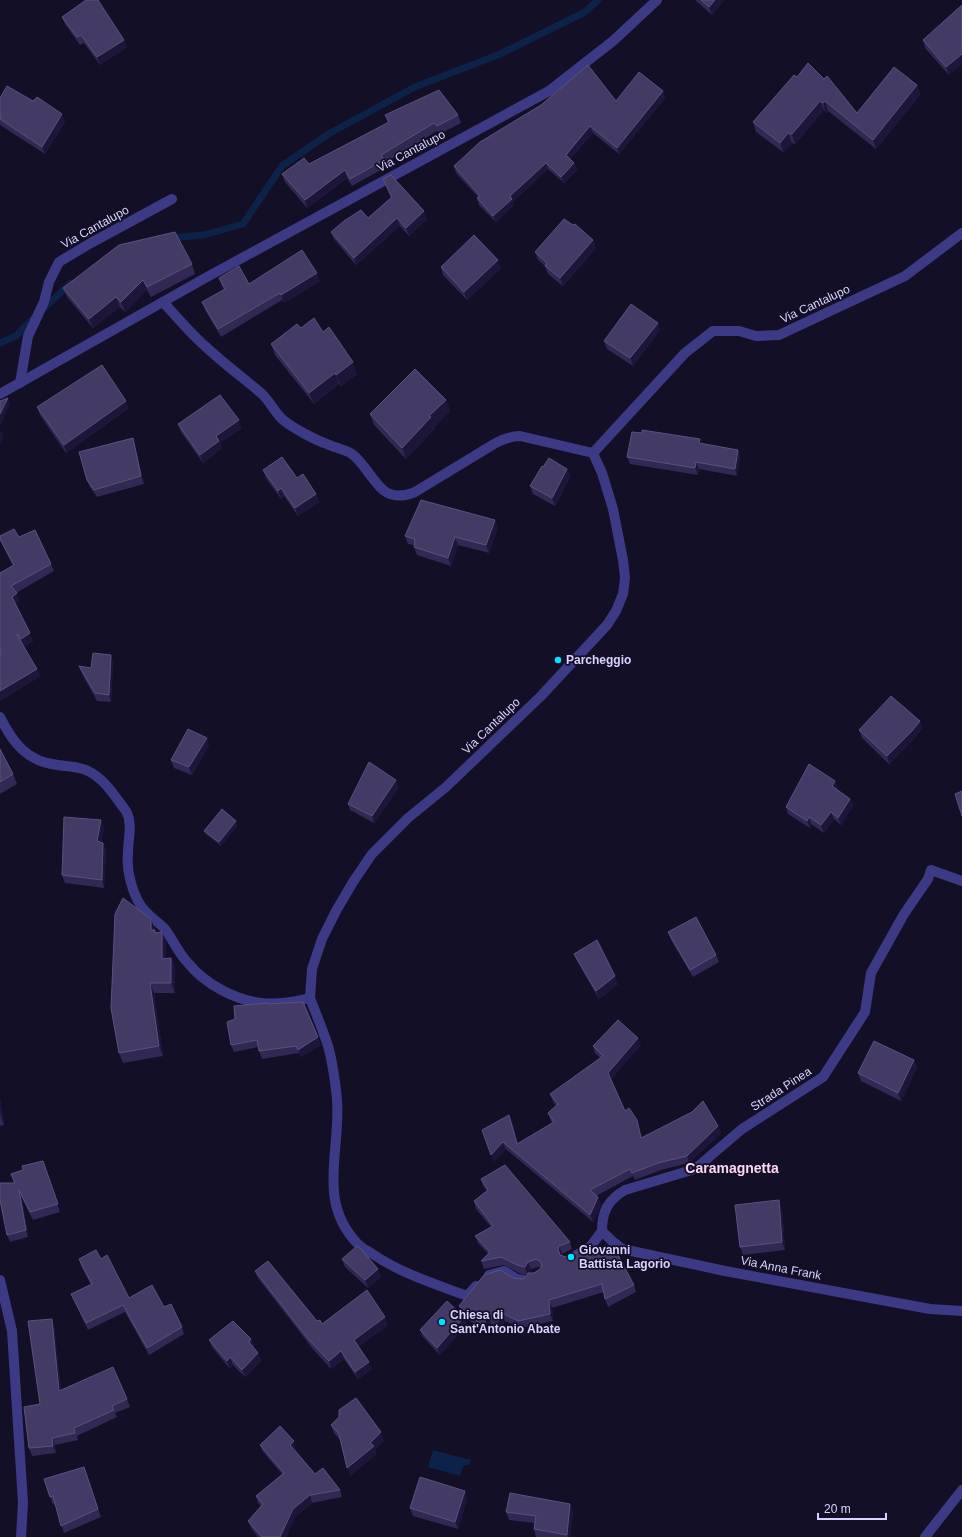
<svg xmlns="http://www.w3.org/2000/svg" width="962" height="1537" viewBox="0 0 962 1537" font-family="Helvetica,sans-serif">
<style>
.water{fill:#0c2248}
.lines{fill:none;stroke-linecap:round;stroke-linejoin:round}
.stream{stroke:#0c2248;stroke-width:7}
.pedestrian{stroke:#3d3a85;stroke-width:10}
.minor{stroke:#3d3a85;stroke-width:10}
.tertiary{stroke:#3d3a85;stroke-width:10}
.wall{fill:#312854;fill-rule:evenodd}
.shaded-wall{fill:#1d163a}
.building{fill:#433a66;stroke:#5a527e}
.poi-dot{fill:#00e5ff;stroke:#130f26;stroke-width:1.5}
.labels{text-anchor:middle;stroke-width:3.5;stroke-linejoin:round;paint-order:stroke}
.street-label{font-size:12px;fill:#d9d4ff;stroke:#130f26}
.poi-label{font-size:12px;font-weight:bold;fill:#d9d4ff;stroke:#130f26;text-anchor:start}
.quarter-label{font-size:14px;font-weight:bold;fill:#ffd6f0;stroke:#130f26}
</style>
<rect width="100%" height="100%" fill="#130f26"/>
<polygon class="water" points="433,1450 471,1460 469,1465 464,1465 460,1476 428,1467"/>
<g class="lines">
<g class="stream">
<polyline points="169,238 204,235 243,224 282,166 330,133 415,87 500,54 585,12 598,0"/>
<polyline points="43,309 71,283"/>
<polyline points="0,343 16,336 35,317"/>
</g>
<g class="pedestrian">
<path d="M 310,998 C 316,1014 323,1030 328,1046 C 332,1059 336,1087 337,1100 C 341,1150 317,1200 356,1242 C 360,1247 366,1250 371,1253 C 400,1273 435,1284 467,1296 L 476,1286"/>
<polyline points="575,1256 591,1246 602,1231"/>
<polyline points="489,1275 504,1271 517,1279 524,1280"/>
</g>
<g class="minor">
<path d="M 163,302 C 177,317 190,333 205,346 C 223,363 242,377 261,393 C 269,400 274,411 282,419 C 291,427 315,440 327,444 C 335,448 344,449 352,454 C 375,472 378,507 415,492 L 494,444 C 503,439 510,436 520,436 L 593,453 L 685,353 L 713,331 L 739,331 L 756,336 L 779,335 L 905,276 L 962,233"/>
<polyline points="20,383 28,336 44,302 49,282 59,262 89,244 172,199"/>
<polyline points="0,394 207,277 549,91 613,41 657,0"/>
<path d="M 0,717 C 13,743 27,762 58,765 C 69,767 78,766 88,771 C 105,779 115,797 126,811 C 133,823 128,839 128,853 C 127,863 128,873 131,883 C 134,894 139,906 148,914 C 153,919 159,923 164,928 C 173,939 178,953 188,963 C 205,984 235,1000 261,1003 C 278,1005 294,1002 310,998 L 312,969 L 322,939 L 336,911 L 353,882 L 372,854 L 408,818 L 446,787 L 541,696 L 607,625 L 616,611 L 623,594 L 625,578 L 623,560 L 613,509 L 602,473 L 593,453"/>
<path d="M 962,881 L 931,870 L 928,879 L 904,914 L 871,973 L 865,1012 L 823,1077 L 742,1129 L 695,1169 L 625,1190 C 608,1200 602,1211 602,1231 L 612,1241 L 622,1249 L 725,1271 L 930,1309 L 962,1311"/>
<polyline points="925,1537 962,1490"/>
</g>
<polyline class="tertiary" points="0,1280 12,1331 23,1503 21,1537"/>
</g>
<g class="wall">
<polygon points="695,0 724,0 712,15"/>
<polygon points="962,5 949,75 925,48 923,40"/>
<polygon points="62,17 124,40 127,47 100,65 84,43 80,45 65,24"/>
<polygon points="797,77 857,113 917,85 920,95 876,149 828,111 826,113 824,110 795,144 792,143 783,152 756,132 753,122"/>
<polygon points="663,91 665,98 619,154 593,133 570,159 574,163 577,170 564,183 548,169 513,202 514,205 496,222 479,205 477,198 478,197 456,173 454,166"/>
<polygon points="0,98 65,122 45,154 0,125"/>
<polygon points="385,115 458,115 461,123 440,134 437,131 385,163 386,167 352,186 347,178 307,208 285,182 282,174 309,164 388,123"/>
<polygon points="383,179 427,219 409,236 400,226 356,265 334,239 331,232 368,218 391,198 386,187"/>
<polygon points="593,240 596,248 563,286 548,274 545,266 538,260 535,252"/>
<polygon points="192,264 195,274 151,297 147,290 125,312 120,307 93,328 67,297 63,288"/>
<polygon points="441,267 501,268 467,300 443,275"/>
<polygon points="219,278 249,284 320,281 284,303 282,300 221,337 205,310 202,302 224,290 222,286"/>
<polygon points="301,328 323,332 357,374 341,386 339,384 314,404 275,355 271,344"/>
<polygon points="660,330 633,366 607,349 604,341"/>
<polygon points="446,400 450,411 435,426 435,428 406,459 374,425 370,414"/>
<polygon points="37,407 129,408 66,453 40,415"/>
<polygon points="178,424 242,428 220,443 222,448 203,463 181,432"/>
<polygon points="701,444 738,450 740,457 737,476 699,469 698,475 630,464 627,457"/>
<polygon points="135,446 144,484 97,497 90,487 87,480"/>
<polygon points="543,467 567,469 570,477 555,506 533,494 530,486"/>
<polygon points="263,470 297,478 316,494 319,502 298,516 284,496 281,499 266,478"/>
<polygon points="498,527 489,553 458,545 451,566 417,555 414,547 414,545 408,544 405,536"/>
<polygon points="0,536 19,537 51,564 54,571 16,593 19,601 15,604 33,641 24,647 40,676 0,701 0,573 13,566 0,540"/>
<polygon points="113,662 111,702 97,701 82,674 79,666 91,668"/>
<polygon points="920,721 922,728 915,738 889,764 862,738 859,730"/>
<polygon points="209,745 192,775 174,768 171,760"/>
<polygon points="0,749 13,774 17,784 0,794"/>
<polygon points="835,781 838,789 837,790 850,799 853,806 841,825 834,819 824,833 811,824 810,828 788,814 786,807"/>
<polygon points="399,787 374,823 350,810 348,804"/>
<polygon points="238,825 221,846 206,834 204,831"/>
<polygon points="104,828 101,843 103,843 106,851 104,888 65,883 62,875"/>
<polygon points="151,919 156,933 162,932 166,942 166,958 171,958 175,968 175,993 154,993 163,1056 123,1063 119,1053"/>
<polygon points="668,932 716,955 719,962 693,977 671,940"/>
<polygon points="574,954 618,984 599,999 577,961"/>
<polygon points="269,1004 321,1045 301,1057 299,1053 262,1059 259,1051 258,1047 234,1052 231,1045 235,1019"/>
<polygon points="641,1045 611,1079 625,1111 637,1120 642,1137 718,1126 721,1133 689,1163 661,1170 635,1180 633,1176 596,1196 598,1197 601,1205 593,1222 506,1149 493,1162 512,1122 518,1143 552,1123 551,1121 548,1113 556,1106 553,1102 550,1094 600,1058 595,1053 593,1046"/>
<polygon points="914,1060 917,1068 901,1101 861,1081 858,1073"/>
<polygon points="0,1099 4,1125 0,1126"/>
<polygon points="43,1161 60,1212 33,1220 22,1198 28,1237 10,1242 7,1235 14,1183 11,1174 23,1170"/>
<path d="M 481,1179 L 570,1242 L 572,1249 L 562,1254 L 561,1255 L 566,1257 L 595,1248 L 597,1252 L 607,1255 L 634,1285 L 636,1292 L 608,1307 L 605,1299 L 604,1292 L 552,1308 L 553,1321 L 521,1328 L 505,1321 L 500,1328 L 491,1324 L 485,1334 L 462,1314 L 459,1306 L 513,1278 L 523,1279 L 527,1276 L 527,1275 L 519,1273 L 504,1265 L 484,1269 L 481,1261 L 488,1254 L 478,1243 L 475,1236 L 491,1227 L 476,1209 L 474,1201 L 487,1191 L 483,1186 ZM 539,1267 L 541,1268 L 540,1269 L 534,1273 L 529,1273 L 531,1269 Z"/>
<polygon points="782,1208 785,1250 743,1255 740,1247"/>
<polygon points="79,1259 101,1259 129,1298 164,1307 182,1327 184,1334 149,1355 125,1312 88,1330 74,1301 71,1294 91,1285 81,1266"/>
<polygon points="342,1259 381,1277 368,1288 345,1267"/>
<polygon points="255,1271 317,1321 322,1324 388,1325 358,1347 372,1369 358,1379 344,1359 331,1369 312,1348 258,1278"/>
<polygon points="464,1317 467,1324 440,1355 423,1337 420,1330"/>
<polygon points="54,1326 61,1390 127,1399 130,1407 115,1413 117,1417 77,1436 78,1440 55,1445 56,1453 32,1456 29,1448 40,1404"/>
<polygon points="251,1339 254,1346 253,1347 258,1353 261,1361 245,1377 233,1365 230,1369 212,1347 209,1340"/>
<polygon points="331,1425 384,1440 375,1449 376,1454 350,1476 341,1441 334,1433"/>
<polygon points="260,1445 296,1448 295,1450 315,1474 340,1490 342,1497 312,1503 295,1517 286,1537 258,1537 251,1528 248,1521 261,1506 258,1503 256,1496 282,1474 263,1452"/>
<polygon points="84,1467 101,1517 64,1533 55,1504 53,1505 44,1479"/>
<polygon points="467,1499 458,1529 413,1516 410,1508"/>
<polygon points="573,1511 570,1537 536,1537 534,1529 534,1523 509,1520 506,1512"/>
</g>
<g class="shaded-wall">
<polygon points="715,0 724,0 712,15 709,7"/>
<polygon points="124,40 127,47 100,65 97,57"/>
<polygon points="962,54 962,65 949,75 946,67"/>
<polygon points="917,85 920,95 876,149 873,140"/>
<polygon points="663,91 665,98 619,154 617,148"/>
<polygon points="820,101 824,110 795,144 792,134"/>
<polygon points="825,101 828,111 826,113 823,103"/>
<polygon points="62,114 65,122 45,154 42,147"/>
<polygon points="590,126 593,133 568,161 566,155"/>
<polygon points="788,133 792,143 783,152 780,143"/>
<polygon points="546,163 548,169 513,202 514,205 496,222 493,216 510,196"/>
<polygon points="574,163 577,170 564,183 561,177"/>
<polygon points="345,170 347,178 307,208 305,200"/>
<polygon points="424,211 427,219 409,236 406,228"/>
<polygon points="397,218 400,226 356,265 354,258"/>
<polygon points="593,240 596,248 563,286 560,278"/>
<polygon points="498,260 501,268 467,300 464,292"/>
<polygon points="317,273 320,281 284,303 281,295"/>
<polygon points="143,280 147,290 125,312 121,302"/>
<polygon points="116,297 120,307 93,328 89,319"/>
<polygon points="658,323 660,330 633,366 630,358"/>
<polygon points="353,362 357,374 341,386 336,375"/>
<polygon points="335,373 339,384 314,404 309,393"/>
<polygon points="8,398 10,405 0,426 0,414"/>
<polygon points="446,400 450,411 435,426 435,428 406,459 402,448 429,416"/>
<polygon points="126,401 129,408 66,453 64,445"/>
<polygon points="239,420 242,428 220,443 222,448 203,463 200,455 216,436"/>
<polygon points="1,430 3,437 0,444 0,432"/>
<polygon points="133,438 135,446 144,484 141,476"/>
<polygon points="738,450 740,457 737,476 735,469"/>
<polygon points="696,462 699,469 698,475 695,468"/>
<polygon points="567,469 570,477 555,506 552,498"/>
<polygon points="281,488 284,496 281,499 278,491"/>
<polygon points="316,494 319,502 298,516 295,508"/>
<polygon points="495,520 498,527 489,553 486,545"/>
<polygon points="455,537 458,545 451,566 448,558"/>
<polygon points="17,593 19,601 14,605 12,597"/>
<polygon points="30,633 33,641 24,647 21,639"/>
<polygon points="111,655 113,662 111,702 109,695"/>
<polygon points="37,669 40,676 0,701 0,691"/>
<polygon points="920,721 922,728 915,738 889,764 887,756"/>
<polygon points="207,738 209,745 192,775 189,767"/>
<polygon points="396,780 399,787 374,823 372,816"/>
<polygon points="835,781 838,789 835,793 832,786"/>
<polygon points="850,799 853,806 841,825 838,818"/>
<polygon points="831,812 834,819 824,833 821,825"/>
<polygon points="809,817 811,824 810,828 807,821"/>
<polygon points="101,820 104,828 100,849 97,841"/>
<polygon points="236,821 238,825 221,846 219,842"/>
<polygon points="103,843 106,851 104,888 102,880"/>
<polygon points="151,919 155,930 151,930"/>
<polygon points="162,932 166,942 166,969 162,959"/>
<polygon points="171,958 175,968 175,993 171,983"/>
<polygon points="615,976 618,984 599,999 596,991"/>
<polygon points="150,983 154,993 163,1056 159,1046"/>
<polygon points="318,1037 321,1045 301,1057 298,1050"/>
<polygon points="638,1038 641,1045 611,1080 608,1073"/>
<polygon points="914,1060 917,1068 901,1101 898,1093"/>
<polygon points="0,1099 4,1125 1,1117 0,1111"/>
<polygon points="509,1115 512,1122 520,1151 517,1144"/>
<polygon points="637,1120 639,1127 644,1145 641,1138"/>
<polygon points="718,1126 721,1133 689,1163 687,1156"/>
<polygon points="503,1142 506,1149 493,1162 491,1155"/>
<polygon points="19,1190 22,1198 28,1237 26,1230"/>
<polygon points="598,1197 601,1205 593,1222 590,1215"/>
<polygon points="779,1200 782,1208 785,1250 782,1242"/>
<polygon points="559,1246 562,1254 561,1257 558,1249"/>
<polygon points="528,1262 531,1269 528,1275 525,1267"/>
<polygon points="378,1269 381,1277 368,1288 365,1280"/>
<polygon points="549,1300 552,1308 553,1321 550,1314"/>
<polygon points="502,1313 505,1321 500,1328 498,1321"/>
<polygon points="488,1316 491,1324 485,1334 483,1326"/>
<polygon points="385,1317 388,1325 357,1348 354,1340"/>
<polygon points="464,1317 467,1324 440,1355 437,1348"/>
<polygon points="52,1319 54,1326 62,1398 59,1391"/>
<polygon points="251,1339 254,1346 251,1349 249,1342"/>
<polygon points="341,1351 344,1359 331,1369 329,1361"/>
<polygon points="258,1353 261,1361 245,1377 242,1370"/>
<polygon points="230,1357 233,1365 230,1369 227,1361"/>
<polygon points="369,1362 372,1369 358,1379 355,1372"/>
<polygon points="381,1432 384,1440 375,1449 376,1454 350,1476 347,1468 370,1443"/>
<polygon points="52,1438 55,1445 56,1453 53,1446"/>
<polygon points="294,1441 296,1448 293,1452 290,1445"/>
<polygon points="465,1491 467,1499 458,1529 455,1522"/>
<polygon points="310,1495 312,1503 295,1517 286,1537 280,1537 293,1509"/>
<polygon points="570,1504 573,1511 570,1537 568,1537 567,1535"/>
</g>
<g class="building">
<polygon points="86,0 98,0 124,40 97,57 81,35 77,37 62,17"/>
<polygon points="701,0 715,0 709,7"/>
<polygon points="962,5 962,54 946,67 923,40"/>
<polygon points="808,63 824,79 827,76 857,113 894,67 917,85 873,140 825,101 823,103 820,101 792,134 788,133 780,143 753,122 794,75 797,77"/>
<polygon points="588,65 616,101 639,72 663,91 617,148 590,126 566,155 574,163 561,177 546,163 510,196 512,199 493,216 477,198 480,196 454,166 480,142 541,105"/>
<polygon points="7,86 33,101 37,97 62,114 42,147 0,119 0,98"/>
<polygon points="439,90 458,115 437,126 434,123 381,155 384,160 350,179 345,170 305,200 282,174 304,158 309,164 389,122 385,115"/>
<polygon points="391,175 424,211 406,228 397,218 354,258 331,232 344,221 361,210 368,218 392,197 383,179"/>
<polygon points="564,219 573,225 575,224 593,240 560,278 545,266 547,263 535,252"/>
<polygon points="175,232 192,264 147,287 143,280 121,302 116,297 89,319 63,288 119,245"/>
<polygon points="474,235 498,260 464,292 441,267"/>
<polygon points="302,250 317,273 281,295 280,293 218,329 202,302 225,289 219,278 239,266 249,284"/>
<polygon points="631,304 658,323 630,358 604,341"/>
<polygon points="314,318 323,332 329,327 353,362 336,375 335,373 309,393 271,344 297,324 301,328"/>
<polygon points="102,365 126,401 64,445 37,407"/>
<polygon points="415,369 446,400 429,416 431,417 402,448 370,414"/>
<polygon points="220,395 239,420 216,436 219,441 200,455 178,424"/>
<polygon points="8,398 0,414 0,401"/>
<polygon points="642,430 700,439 699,443 738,450 735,469 696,462 695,468 627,457 632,432 642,433"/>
<polygon points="133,438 141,476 94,490 87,480 79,452"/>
<polygon points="282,457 297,478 303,474 316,494 295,508 281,488 278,491 263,470"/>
<polygon points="549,458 567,469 552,498 530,486 542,466 543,467"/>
<polygon points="421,500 495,520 486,545 455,537 448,558 414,547 415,539 405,536"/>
<polygon points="14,529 19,537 35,530 51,564 11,586 17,593 12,597 30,633 21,639 17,634 17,635 37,669 0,691 0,654 1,654 0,651 0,573 14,565 0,539 0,536"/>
<polygon points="93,653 111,655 109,695 95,693 79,666 91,668"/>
<polygon points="891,696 920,721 912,731 887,756 859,730"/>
<polygon points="188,729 207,738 189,767 171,760"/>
<polygon points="0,749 13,774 0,782"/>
<polygon points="369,762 396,780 372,816 348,804"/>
<polygon points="809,764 835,781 832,786 850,799 838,818 831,812 821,825 809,817 807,821 786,807"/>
<polygon points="962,791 962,816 955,794"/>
<polygon points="222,809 236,821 219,842 204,831"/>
<polygon points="64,817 101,820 97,841 103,843 102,880 62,875"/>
<polygon points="123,898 151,919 151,930 155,930 155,933 162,932 162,959 171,958 171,983 150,983 159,1046 119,1053 111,1008 115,914"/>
<polygon points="696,917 716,955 690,970 668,932"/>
<polygon points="597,940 615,976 596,991 574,954"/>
<polygon points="303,1002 318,1037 298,1050 296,1046 259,1051 257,1040 231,1045 227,1022 235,1019 234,1006 267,1003 269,1004"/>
<polygon points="618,1020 638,1038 608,1073 625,1111 629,1108 637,1120 641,1138 692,1112 703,1101 718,1126 687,1156 658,1163 632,1173 630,1169 590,1190 598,1197 590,1215 503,1142 491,1155 482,1130 509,1115 517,1144 554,1122 548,1113 558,1104 550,1094 603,1056 593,1046"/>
<polygon points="874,1041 914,1060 898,1093 858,1073"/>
<polygon points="43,1161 58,1204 30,1212 19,1190 26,1230 7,1235 0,1200 0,1183 15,1183 11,1174 23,1170 22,1166"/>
<polygon points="505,1165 570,1242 559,1246 558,1249 560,1255 566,1257 582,1250 595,1248 596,1252 605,1250 607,1255 617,1253 634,1285 605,1299 602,1284 549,1300 550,1314 518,1321 502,1313 498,1321 488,1316 483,1326 459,1306 484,1275 500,1270 513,1278 523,1279 527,1276 528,1273 534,1273 540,1269 542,1266 541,1262 536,1259 528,1262 525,1267 517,1265 501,1257 481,1261 490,1252 475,1236 493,1226 474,1201 488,1190 481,1179"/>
<polygon points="779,1200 782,1242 740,1247 735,1205"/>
<polygon points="357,1246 361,1249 378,1269 365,1280 342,1259"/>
<polygon points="96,1250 101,1259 107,1255 129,1298 152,1285 164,1307 171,1304 182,1327 147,1348 123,1305 86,1323 71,1294 92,1284 79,1259"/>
<polygon points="268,1261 317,1321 320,1320 322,1324 367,1290 385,1317 354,1340 369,1362 355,1372 341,1351 329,1361 309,1340 255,1271"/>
<polygon points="447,1301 464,1317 437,1348 420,1330"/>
<polygon points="52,1319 59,1391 113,1367 127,1399 112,1406 114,1410 74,1428 75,1433 52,1438 53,1446 29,1448 24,1407 40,1404 28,1321"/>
<polygon points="233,1321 251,1339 249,1342 258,1353 242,1370 230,1357 227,1361 209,1340"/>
<polygon points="356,1398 381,1432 370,1443 374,1446 347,1468 339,1434 331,1425 339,1417 339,1410"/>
<polygon points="280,1426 294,1441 290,1445 315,1474 323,1468 340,1490 310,1495 293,1509 280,1537 262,1537 248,1521 263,1504 256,1496 284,1473 260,1445"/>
<polygon points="84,1467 98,1509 61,1526 53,1496 50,1497 44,1479"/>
<polygon points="420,1477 465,1491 455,1522 410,1508"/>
<polygon points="510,1493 570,1504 567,1535 534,1529 536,1516 506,1512"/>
</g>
<g class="poi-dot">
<circle cx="558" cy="660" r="4"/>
<circle cx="571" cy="1257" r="4"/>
<circle cx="442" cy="1322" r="4"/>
</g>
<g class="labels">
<g class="street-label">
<text transform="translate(411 151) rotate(-28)" y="4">Via Cantalupo</text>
<text transform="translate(95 227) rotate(-29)" y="4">Via Cantalupo</text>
<text transform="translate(815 304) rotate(-25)" y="4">Via Cantalupo</text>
<text transform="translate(491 726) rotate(-44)" y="4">Via Cantalupo</text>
<text transform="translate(781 1089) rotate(-33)" y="4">Strada Pinea</text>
<text transform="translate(781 1268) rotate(11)" y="4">Via Anna Frank</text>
</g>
<g class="poi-label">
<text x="566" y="664">Parcheggio</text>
<text x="579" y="1254">Giovanni<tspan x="579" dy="14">Battista Lagorio</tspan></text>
<text x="450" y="1319">Chiesa di<tspan x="450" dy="14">Sant'Antonio Abate</tspan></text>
</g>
<g class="quarter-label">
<text x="732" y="1173">Caramagnetta</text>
</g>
</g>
<path d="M818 1513v6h68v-6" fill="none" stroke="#d9d4ff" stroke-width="2"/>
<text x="824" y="1513" font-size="12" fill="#d9d4ff" stroke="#130f26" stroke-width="3" paint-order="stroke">20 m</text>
</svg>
